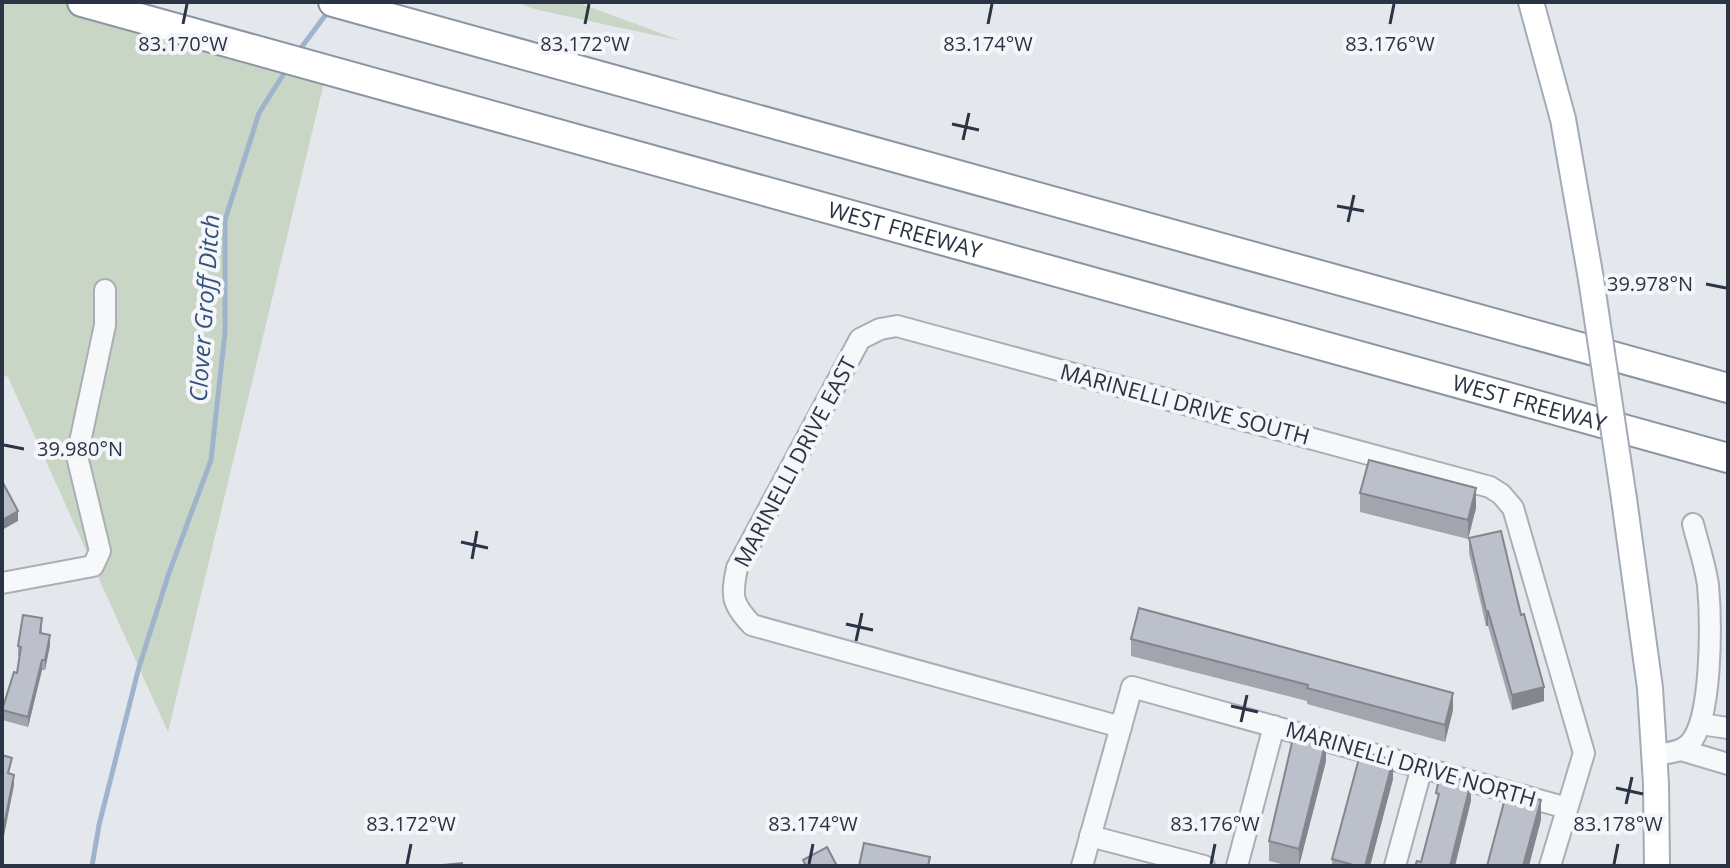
<svg xmlns="http://www.w3.org/2000/svg" width="1730" height="868" viewBox="0 0 1730 868" font-family="'Open Sans',sans-serif">
<style>
.green{fill:#c9d6c5}
.lines{fill:none;stroke-linecap:round;stroke-linejoin:round}
.stream{stroke:#9fb4cc;stroke-width:5}
.minor-casing{stroke:#a9aeb7;stroke-width:24}
.major-casing{stroke:#a3abb8;stroke-width:28}
.highway-casing{stroke:#8b94a3;stroke-width:32}
.minor{stroke:#f7f8fa;stroke-width:20}
.major{stroke:#fff;stroke-width:24}
.highway{stroke:#fff;stroke-width:28}
.major-bridge-casing{stroke:#a3abb8;stroke-width:28;stroke-linecap:butt}
.major-bridge{stroke:#fff;stroke-width:24}
.wall{fill:#a1a5ae}
.shaded-wall{fill:#83868d}
.building{fill:#bbc0ca;stroke:#83868d;stroke-width:2}
.ticks{fill:none;stroke:#2b3445;stroke-width:3}
.labels{text-anchor:middle;stroke-width:8;stroke-linejoin:round;paint-order:stroke}
.street-label{font-size:22px;fill:#2b3445;stroke:#f4f6f9}
.water-label{font-size:24px;font-style:italic;fill:#34527a;stroke:#f4f6f9}
.ticks-label{font-size:20px;text-anchor:middle;fill:#2b3445;stroke:#f4f6f9;stroke-width:8;stroke-linejoin:round;paint-order:stroke}
</style>
<rect width="100%" height="100%" fill="#e4e7ec"/>
<g class="green">
<polygon points="2,2 82,2 327,70 168,732 8,377 2,375"/>
<polygon points="515,2 576,2 682,41 538,10"/>
</g>
<g class="lines">
<g class="stream">
<polyline points="298,52 330,9"/>
<polyline points="92,866 99,825 139,667 169,573 211,460 225,332 225,220 259,113 288,67"/>
</g>
<defs>
<g id="minor">
<polyline points="2,583 93,566 100,551 77,456 105,325 105,290"/>
<polyline points="1701,724 1728,728"/>
<path d="M 1121,727 L 752,625 C 732,604 731,597 737,568 L 860,339 L 880,329 L 897,326 L 1490,487 L 1501,494 L 1513,508 L 1584,753 L 1550,866"/>
<polyline points="1681,750 1728,764"/>
<path d="M 1654,755 C 1666,753 1680,753 1689,744 C 1713,721 1711,618 1708,585 C 1705,564 1698,544 1693,524"/>
<polyline points="1090,836 1204,866"/>
<polyline points="1082,866 1132,687 1567,808"/>
<polyline points="1237,866 1274,726"/>
<polyline points="1395,866 1422,767"/>
</g>
<g id="major">
<polyline points="1531,2 1563,119 1591,279"/>
<polyline points="1624,499 1650,688 1656,784 1657,866"/>
</g>
<g id="highway">
<path id="s1" d="M 82,2 L 1728,458"/>
<polyline points="333,2 1728,388"/>
</g>
</defs>
<use href="#minor" class="minor-casing"/>
<use href="#major" class="major-casing"/>
<use href="#highway" class="highway-casing"/>
<use href="#minor" class="minor"/>
<use href="#major" class="major"/>
<use href="#highway" class="highway"/>
<defs>
<polyline id="major-bridge" points="1591,279 1624,499"/>
</defs>
<use href="#major-bridge" class="major-bridge-casing"/>
<use href="#major-bridge" class="major-bridge"/>
</g>
<g class="wall">
<polygon points="1360,493 1476,508 1468,539 1360,512"/>
<polygon points="1469,538 1521,615 1544,701 1512,710 1488,626 1486,626 1469,553"/>
<polygon points="42,628 42,633 50,645 45,670 42,670 28,727 2,720 2,709 17,673 20,657 18,656 18,646"/>
<polygon points="1131,639 1453,710 1445,742 1307,704 1307,701 1131,656"/>
<polygon points="1326,761 1299,866 1289,866 1269,861 1269,841"/>
<polygon points="1393,779 1370,866 1332,866 1332,859"/>
</g>
<g class="shaded-wall">
<polygon points="1476,488 1476,508 1468,539 1468,520"/>
<polygon points="18,511 18,521 2,530 2,520"/>
<rect x="1486" y="611" width="2" height="15"/>
<polygon points="50,635 50,645 45,670 45,660"/>
<polygon points="42,660 42,670 28,727 28,717"/>
<polygon points="1544,687 1544,701 1512,710 1512,695"/>
<polygon points="1453,693 1453,710 1445,742 1445,725"/>
<polygon points="1326,741 1326,761 1299,866 1299,849"/>
<polygon points="1393,760 1393,779 1370,866 1365,866"/>
<polygon points="14,775 14,785 2,846 2,836"/>
<polygon points="1471,782 1471,801 1455,866 1450,866"/>
<polygon points="1541,800 1541,820 1529,866 1523,866"/>
</g>
<g class="building">
<polygon points="1369,460 1476,488 1468,520 1360,493"/>
<polygon points="2,481 18,511 2,520"/>
<polygon points="1501,531 1521,615 1524,614 1544,687 1512,695 1488,611 1486,611 1469,538"/>
<polygon points="1139,608 1453,693 1445,725 1307,688 1308,685 1131,639"/>
<polygon points="23,615 42,618 40,633 50,635 45,660 42,660 28,717 2,710 14,672 17,673 21,647 18,646"/>
<polygon points="1294,734 1326,741 1299,849 1269,841"/>
<polygon points="1361,751 1393,760 1365,866 1357,866 1332,859"/>
<polygon points="2,755 12,758 8,773 14,775 2,836"/>
<polygon points="1440,774 1471,782 1450,866 1415,866 1417,861 1421,862 1439,794 1436,793"/>
<polygon points="1507,791 1541,800 1523,866 1487,866"/>
<polygon points="864,843 930,857 928,866 859,866"/>
<polygon points="827,847 837,866 806,866 803,860"/>
<polygon points="462,863 462,866 433,866"/>
</g>
<path class="ticks" d="M 183,24 L 187,4M 585,24 L 589,4M 988,24 L 992,4M 1390,24 L 1394,4M 952,124 L 979,130M 963,140 L 969,113M 1337,206 L 1364,211M 1348,222 L 1354,195M 1706,284 L 1726,288M 4,445 L 24,449M 461,542 L 488,548M 472,559 L 477,531M 846,624 L 873,630M 856,641 L 862,613M 1231,706 L 1258,712M 1241,722 L 1247,695M 1616,788 L 1643,794M 1626,804 L 1632,777M 407,864 L 411,844M 809,864 L 813,844M 1211,864 L 1215,844M 1614,864 L 1618,844"/>
<g class="labels">
<g class="street-label">
<text dy="8" stroke="none"><textPath href="#s1" startOffset="854">WEST FREEWAY</textPath></text>
<text dy="8" stroke="none"><textPath href="#s1" startOffset="1502">WEST FREEWAY</textPath></text>
<text transform="translate(1185 404) rotate(15)" y="8">MARINELLI DRIVE SOUTH</text>
<text transform="translate(795 462) rotate(-62)" y="8">MARINELLI DRIVE EAST</text>
<text transform="translate(1411 764) rotate(16)" y="8">MARINELLI DRIVE NORTH</text>
</g>
<g class="water-label">
<text transform="translate(205 308) rotate(-86)" y="8">Clover Groff Ditch</text>
</g>
</g>
<g class="ticks-label">
<text x="183" y="51">83.170°W</text>
<text x="585" y="51">83.172°W</text>
<text x="988" y="51">83.174°W</text>
<text x="1390" y="51">83.176°W</text>
<text x="1650" y="291">39.978°N</text>
<text x="80" y="456">39.980°N</text>
<text x="411" y="831">83.172°W</text>
<text x="813" y="831">83.174°W</text>
<text x="1215" y="831">83.176°W</text>
<text x="1618" y="831">83.178°W</text>
</g>
<rect width="1730" height="868" fill="none" stroke="#2b3445" stroke-width="8"/>
</svg>
